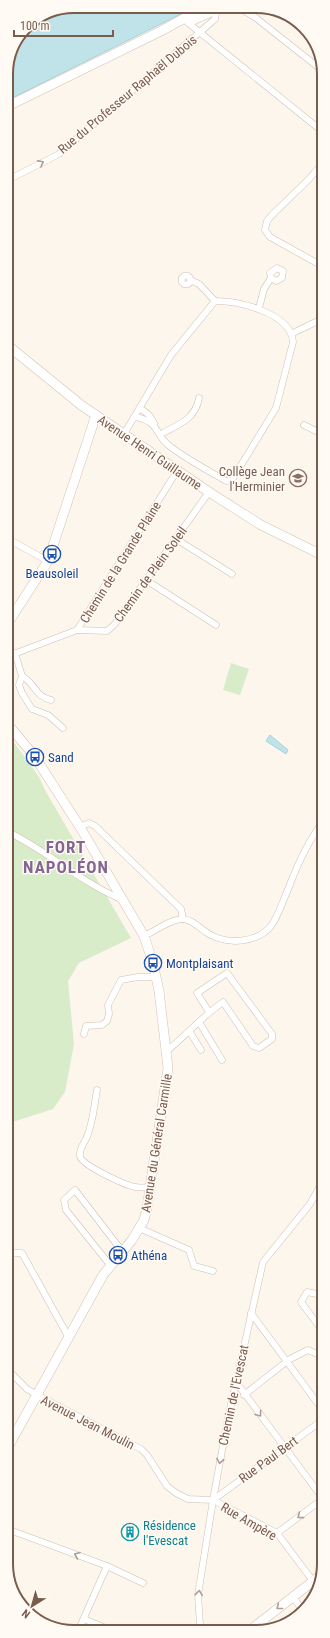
<svg xmlns="http://www.w3.org/2000/svg" width="330" height="1638" viewBox="0 0 330 1638" font-family="'Roboto Condensed',sans-serif">
<style>
.green{fill:#d8ecc9}
.water{fill:#bfe3e8;stroke:#a5d3da}
.lines{fill:none;stroke-linecap:round;stroke-linejoin:round}
.street-casing{stroke:#d1beb0;stroke-width:7}
.secondary-casing{stroke:#d6c0b0;stroke-width:10}
.street{stroke:#fff;stroke-width:6}
.secondary{stroke:#fff;stroke-width:9}
.oneway{stroke:#af9d94}
.labels{text-anchor:middle;stroke-width:3;stroke-linejoin:round;paint-order:stroke}
.street-label{font-size:13px;fill:#7a5c4d;stroke:#fffaf3}
.education-label{font-size:13px;fill:#785e54;stroke:#fffaf3;text-anchor:end}
.transit-label{font-size:13px;fill:#164399;stroke:#fffaf3;text-anchor:start}
.culture-label{font-size:13px;fill:#0d838f;stroke:#fffaf3;text-anchor:start}
.district-label{font-size:17px;font-weight:bold;letter-spacing:1px;fill:#846695;stroke:#fffaf3}
.rim{fill:none;stroke:#7a5c4d;stroke-width:2}
</style>
<rect width="100%" height="100%" fill="#fdf6ec"/>
<g class="green">
<polygon points="231,663 249,669 240,695 223,690"/>
<polygon points="8,734 39,777 46,792 131,938 79,963 68,981 74,1044 65,1092 53,1109 6,1124 6,801 14,786 6,772 6,735"/>
</g>
<g class="water">
<polygon points="191,9 6,101 6,70 26,26 48,11"/>
<polygon points="270,735 288,750 286,754 266,741"/>
</g>
<g class="lines">
<defs>
<g id="street">
<polyline points="241,9 256,18 323,71"/>
<polyline points="187,22 323,132"/>
<polyline points="323,163 309,179 272,215 267,221 265,230 270,237 324,267"/>
<polyline points="6,181 59,154 215,19 216,13 215,9"/>
<circle cx="186" cy="280" r="4.5"/>
<polyline points="190,280 199,284 215,301"/>
<polyline points="259,308 264,289 271,278 276,281 282,278 283,271 277,268 270,273 271,278"/>
<polyline points="293,333 324,318"/>
<polyline points="140,408 149,415 154,423"/>
<polyline points="304,425 324,435"/>
<path d="M 124,434 L 171,355 L 215,301 C 239,301 291,313 293,342 L 276,408 L 232,480 L 226,481 C 209,471 181,456 167,444 C 153,431 160,422 135,417"/>
<path d="M 161,434 C 179,424 195,420 199,398"/>
<polyline points="6,538 48,561"/>
<polyline points="176,539 232,574"/>
<polyline points="146,580 216,625"/>
<polyline points="77,630 107,631 114,625 209,492"/>
<polyline points="15,653 22,676 19,685 22,693 32,709 48,715 63,728"/>
<polyline points="6,657 77,630 177,471"/>
<path d="M 22,676 C 36,684 34,696 51,700"/>
<polyline points="80,827 89,823 95,826 181,909 183,919"/>
<path d="M 6,831 C 47,850 81,883 123,900"/>
<path d="M 144,936 C 156,931 170,919 183,919 C 194,920 200,929 209,934 C 228,945 257,943 271,926 C 279,915 283,900 289,887 C 298,863 308,841 324,820"/>
<polyline points="199,1022 222,1060"/>
<polyline points="190,1032 201,1050"/>
<polyline points="84,1034 86,1026 102,1025 107,1021 109,1014 108,1005 121,980 138,977 156,977"/>
<path d="M 167,1051 C 186,1035 203,1016 223,1002 L 253,1046 L 259,1048 L 272,1039 L 272,1034 L 227,973 L 197,993 L 209,1012"/>
<path d="M 97,1090 C 94,1106 93,1124 86,1139 C 83,1144 79,1150 80,1156 C 81,1165 125,1185 135,1187 C 140,1188 146,1187 150,1187"/>
<polyline points="139,1228 189,1250 194,1266 213,1271"/>
<polyline points="6,1253 22,1253 69,1338"/>
<polyline points="110,1265 66,1210 64,1200 75,1190 122,1251"/>
<polyline points="324,1298 317,1294 307,1292 301,1302 324,1333"/>
<polyline points="251,1313 324,1412"/>
<polyline points="286,1361 308,1350 324,1357"/>
<polyline points="6,1368 27,1389 37,1395 141,1449 147,1455 167,1486 176,1493 188,1499 213,1500 277,1533 313,1581"/>
<polyline points="236,1382 324,1500"/>
<polyline points="244,1395 286,1362"/>
<polyline points="213,1500 324,1419"/>
<polyline points="7,1529 107,1566 143,1583"/>
<polyline points="277,1533 324,1498"/>
<polyline points="293,1597 304,1612"/>
<polyline points="84,1619 113,1631"/>
<polyline points="78,1631 107,1566"/>
<polyline points="198,1631 200,1625 198,1595 213,1500 228,1418 263,1262 310,1204 324,1179"/>
</g>
<g id="secondary">
<polyline points="191,21 218,9"/>
<polyline points="6,107 161,31 201,9"/>
<polyline points="6,344 81,405 209,492 261,525 324,556"/>
<polyline points="6,626 48,561 96,415"/>
<polyline points="6,722 35,757 80,827 144,936 153,963 159,991 168,1068 147,1208 144,1220 132,1240 103,1275 7,1449"/>
<polyline points="249,1631 321,1575"/>
</g>
</defs>
<use href="#street" class="street-casing"/>
<use href="#secondary" class="secondary-casing"/>
<use href="#street" class="street"/>
<use href="#secondary" class="secondary"/>
</g>
<defs><path id="oneway-chevron" d="M-2-3.5L2.5 0L-2 3.5" fill="none" stroke-width="1.6" stroke-linecap="round" stroke-linejoin="round"/></defs>
<g class="oneway">
<use href="#oneway-chevron" transform="translate(41 163) rotate(-28)"/>
<use href="#oneway-chevron" transform="translate(259 1414) rotate(53)"/>
<use href="#oneway-chevron" transform="translate(220 1461) rotate(100)"/>
<use href="#oneway-chevron" transform="translate(300 1516) rotate(143)"/>
<use href="#oneway-chevron" transform="translate(77 1555) rotate(-159)"/>
<use href="#oneway-chevron" transform="translate(199 1593) rotate(-84)"/>
<use href="#oneway-chevron" transform="translate(279 1607) rotate(142)"/>
</g>
<defs>
<symbol id="school-ring" viewBox="-11 -11 22 22"><circle r="9.5" fill="#fffaf3" stroke="#8d6e63" stroke-width="1.5"/><path d="M0-5L7-2L0 1L-7-2ZM-4 1L0 2.5L4 1V4Q0 6-4 4Z" fill="#8d6e63"/></symbol>
<symbol id="bus-ring" viewBox="-11 -11 22 22"><circle r="9.5" fill="#fffaf3" stroke="#1a4fb4" stroke-width="1.5"/><path d="M-5-6H5V4H4V6H2V4H-2V6H-4V4H-5ZM-3.5-4V0h7V-4ZM-3.5 1.2v1.5H-2V1.2ZM2 1.2v1.5H3.5V1.2Z" fill="#1a4fb4"/></symbol>
<symbol id="building-ring" viewBox="-11 -11 22 22"><circle r="9.5" fill="#fffaf3" stroke="#0f9aa8" stroke-width="1.5"/><path d="M-4-6H4V6H1V3H-1V6H-4ZM-2.5-4.3h1.7v1.8h-1.7ZM.8-4.3h1.7v1.8H.8ZM-2.5-1h1.7V.8h-1.7ZM.8-1h1.7V.8H.8Z" fill="#0f9aa8"/></symbol>
</defs>
<g fill-rule="evenodd">
<use href="#school-ring" x="288" y="468" width="20" height="20"/>
<use href="#bus-ring" x="42" y="544" width="20" height="20"/>
<use href="#bus-ring" x="25" y="747" width="20" height="20"/>
<use href="#bus-ring" x="143" y="953" width="20" height="20"/>
<use href="#bus-ring" x="108" y="1245" width="20" height="20"/>
<use href="#building-ring" x="120" y="1522" width="20" height="20"/>
</g>
<g class="labels">
<g class="street-label">
<text transform="translate(127 94) rotate(-40)" y="5">Rue du Professeur Raphaël Dubois</text>
<text transform="translate(150 452) rotate(34)" y="5">Avenue Henri Guillaume</text>
<text transform="translate(120 562) rotate(-58)" y="5">Chemin de la Grande Plaine</text>
<text transform="translate(150 574) rotate(-54)" y="5">Chemin de Plein Soleil</text>
<text transform="translate(156 1143) rotate(-81)" y="5">Avenue du Général Carmille</text>
<text transform="translate(233 1395) rotate(-78)" y="5">Chemin de l'Evescat</text>
<text transform="translate(88 1422) rotate(27)" y="5">Avenue Jean Moulin</text>
<text transform="translate(268 1459) rotate(-36)" y="5">Rue Paul Bert</text>
<text transform="translate(249 1521) rotate(30)" y="5">Rue Ampère</text>
</g>
<g class="education-label">
<text x="285" y="476">Collège Jean<tspan x="285" dy="15">l'Herminier</tspan></text>
</g>
<g class="transit-label">
<text x="52" y="578" text-anchor="middle">Beausoleil</text>
<text x="48" y="762">Sand</text>
<text x="166" y="968">Montplaisant</text>
<text x="131" y="1260">Athéna</text>
</g>
<g class="culture-label">
<text x="143" y="1530">Résidence<tspan x="143" dy="15">l'Evescat</tspan></text>
</g>
<g class="district-label">
<text x="66" y="853">FORT<tspan x="66" dy="20">NAPOLÉON</tspan></text>
</g>
</g>
<path d="M0 0H330V1638H0ZM74 13H256A61 61 0 0 1 317 74V1564A61 61 0 0 1 256 1625H74A61 61 0 0 1 13 1564V74A61 61 0 0 1 74 13Z" fill="#fffaf3" fill-rule="evenodd"/>
<path class="rim" d="M74 13H256A61 61 0 0 1 317 74V1564A61 61 0 0 1 256 1625H74A61 61 0 0 1 13 1564V74A61 61 0 0 1 74 13Z"/>
<g transform="translate(32 1606) rotate(217)" stroke="#fffaf3" stroke-width="3" paint-order="stroke">
<path d="M0-3L7 15L0 10L-7 15Z" fill="#7a5c4d"/>
<text y="-6" font-size="11" font-weight="bold" text-anchor="middle" fill="#7a5c4d">N</text>
</g>
<path d="M14 30v6h99v-6" fill="none" stroke="#7a5c4d" stroke-width="2"/>
<text x="20" y="30" font-size="12" fill="#7a5c4d" stroke="#fffaf3" stroke-width="3" paint-order="stroke">100 m</text>
</svg>
